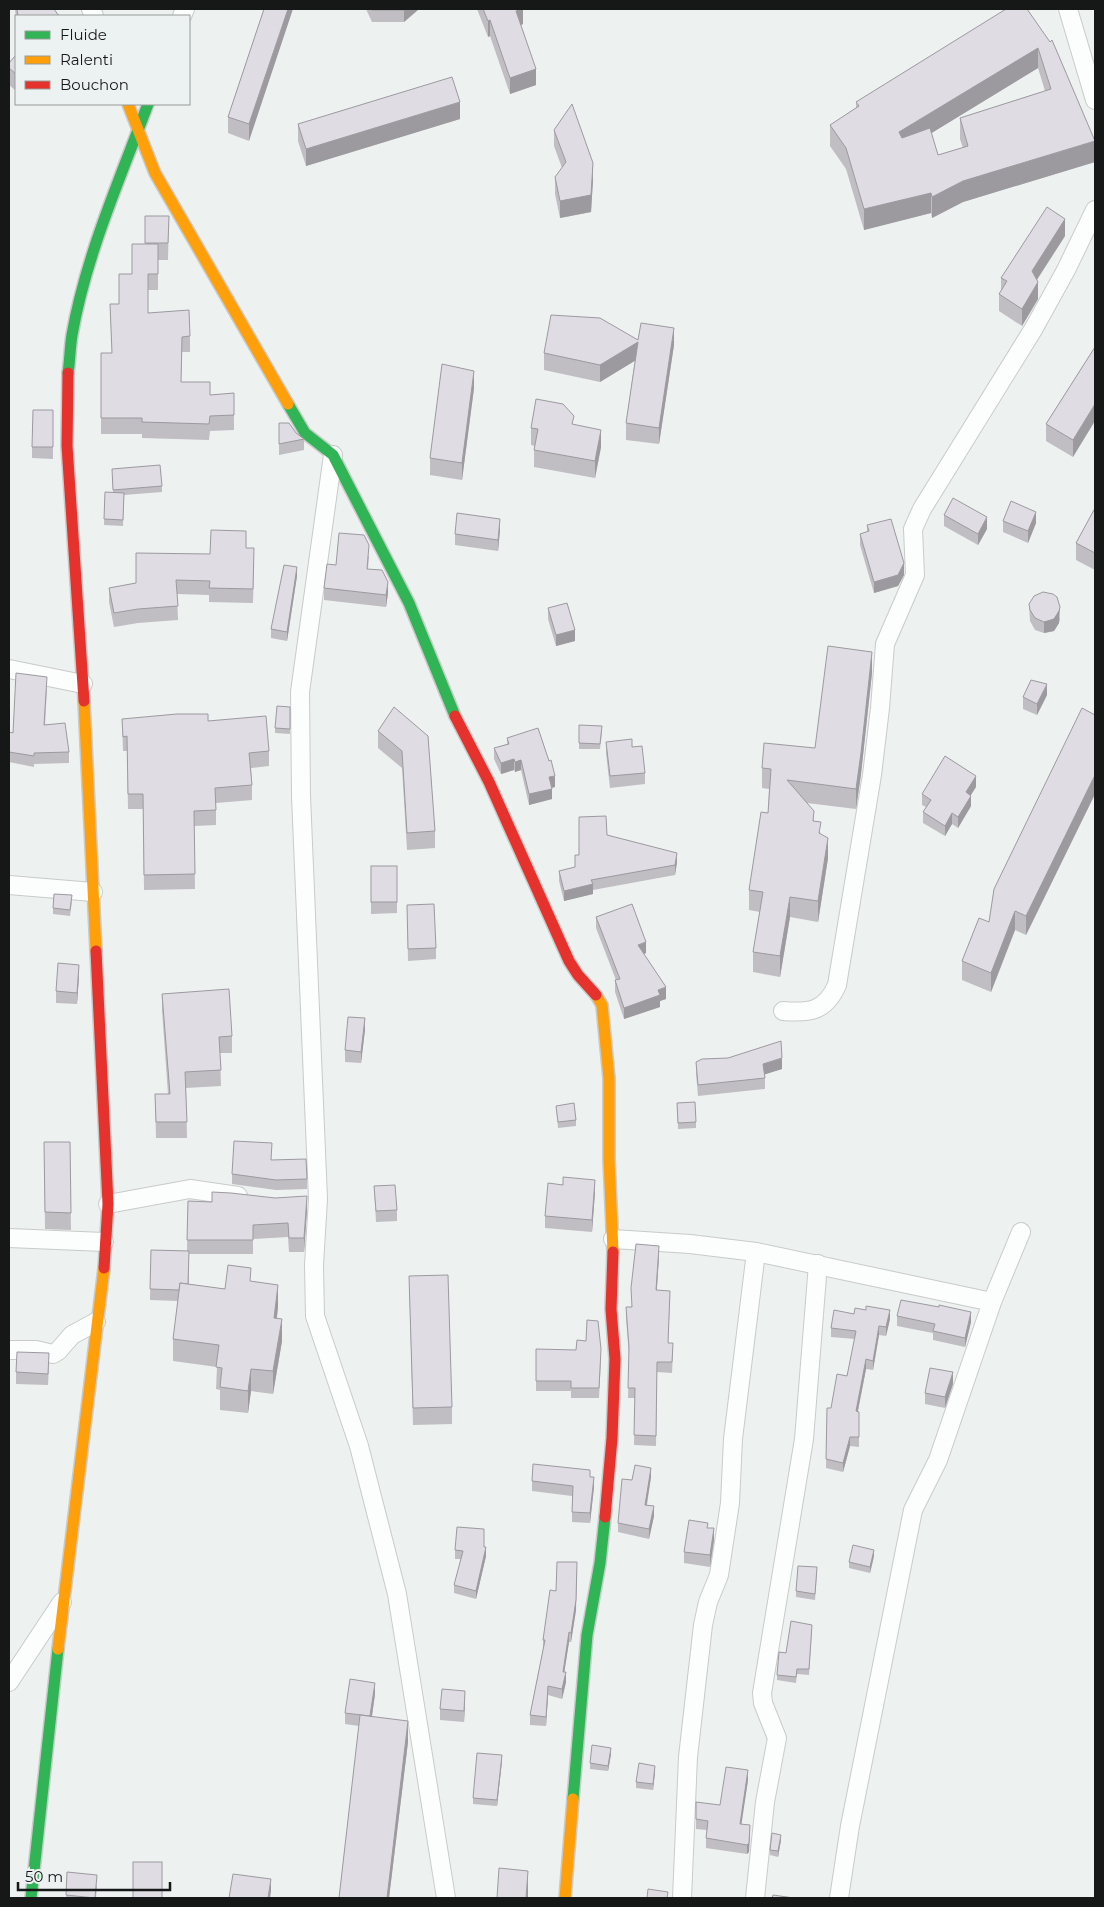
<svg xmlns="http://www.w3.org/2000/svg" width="1104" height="1907" viewBox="0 0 1104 1907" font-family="Montserrat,sans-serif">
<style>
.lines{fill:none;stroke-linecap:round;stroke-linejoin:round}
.street-casing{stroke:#c8cbca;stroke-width:20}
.fast-casing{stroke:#c8cbca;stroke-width:14}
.slow-casing{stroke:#c8cbca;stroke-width:14}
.jam-casing{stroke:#c8cbca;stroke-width:14}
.street{stroke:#fcfdfd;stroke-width:18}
.fast{stroke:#30b455;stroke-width:11}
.slow{stroke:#ff9f0a;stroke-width:11}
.jam{stroke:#e5322d;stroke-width:11}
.wall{fill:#c0bdc3;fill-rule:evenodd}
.shaded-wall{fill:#9c9a9f}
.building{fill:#dfdce3;stroke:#9c9a9f;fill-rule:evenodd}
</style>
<rect width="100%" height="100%" fill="#edf1f0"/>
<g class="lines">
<defs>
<g id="street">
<polyline points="91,9 94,16"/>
<polyline points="1068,9 1095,100"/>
<polyline points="182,16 185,9"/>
<polyline points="333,455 300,692 301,796 318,1199 314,1265 315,1316 359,1446 397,1594 446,1898"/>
<polyline points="9,669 83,684"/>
<polyline points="9,885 93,892"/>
<path d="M 783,1011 C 809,1013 825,1012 837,985 L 872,775 L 880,708 L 885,644 L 915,575 L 913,529 L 922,509 L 1034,328 L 1066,270 L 1095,210"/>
<polyline points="108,1204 190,1189 238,1196"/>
<polyline points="9,1238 104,1242"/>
<polyline points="613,1239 690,1244 756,1252 992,1302"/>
<polyline points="9,1350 36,1350 53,1354 58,1351 72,1335 96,1322"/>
<polyline points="9,1682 62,1602"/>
<polyline points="682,1898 688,1757 703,1625 708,1602 719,1575 730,1503 733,1439 756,1252"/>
<polyline points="755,1898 765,1802 777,1738 763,1703 762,1693 804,1439 818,1264"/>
<polyline points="839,1898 850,1826 913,1510 938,1460 992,1302 1021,1232"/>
</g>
<g id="fast">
<path d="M 68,373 C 70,360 70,347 72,335 C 86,255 120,179 148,104"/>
<polyline points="288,404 305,433 333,455 409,603 455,716"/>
<polyline points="573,1799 587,1635 600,1563 605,1517"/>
<polyline points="31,1898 58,1649"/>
</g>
<g id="slow">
<polyline points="128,104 155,173 288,404"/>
<polyline points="84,701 96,951"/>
<polyline points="596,995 602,1005 609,1078 609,1159 613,1252"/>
<polyline points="58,1649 104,1268"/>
<polyline points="565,1898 573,1799"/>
</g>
<g id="jam">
<polyline points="68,373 67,446 84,701"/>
<polyline points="455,716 489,782 569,961 578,975 596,995"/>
<polyline points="96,951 108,1204 104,1268"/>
<polyline points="605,1517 612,1438 615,1359 611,1309 613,1252"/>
</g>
</defs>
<use href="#street" class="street-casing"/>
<use href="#fast" class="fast-casing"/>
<use href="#slow" class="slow-casing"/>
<use href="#jam" class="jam-casing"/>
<use href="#street" class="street"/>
<use href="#fast" class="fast"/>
<use href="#slow" class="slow"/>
<use href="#jam" class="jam"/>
</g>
<g class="wall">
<polygon points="15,9 54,9 59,16 16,16 16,18"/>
<polygon points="264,9 249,141 228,133 228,117"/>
<polygon points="366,9 419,9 404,22 372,22"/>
<polygon points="477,9 523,9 523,24 521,25 536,85 510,94 490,36 488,37"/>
<path d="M 1027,9 L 1095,162 L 963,202 L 932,218 L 931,213 L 864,230 L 846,169 L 830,146 L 830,125 L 856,108 L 856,102 ZM 1038,68 L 1045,91 L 960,118 L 960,139 L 963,148 L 938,155 L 931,133 Z"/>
<polygon points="16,55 16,91 9,85 9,63"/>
<polygon points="460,119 306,166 298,141 298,124"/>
<polygon points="554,130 593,180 591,212 560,218 555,194 555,177 562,168 554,146"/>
<polygon points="145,216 169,216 168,260 158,260 158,290 148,290 148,313 190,336 190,352 182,352 181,382 210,395 234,393 234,430 210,431 209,440 142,438 142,434 101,434 101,353 112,353 110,304 119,304 145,244"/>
<polygon points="1065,236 1037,280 1038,299 1022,326 999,311 999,294 1001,291 1001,278"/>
<polygon points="638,340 674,345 659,444 626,440 626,423 635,360 600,382 544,370 544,353"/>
<polygon points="1095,347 1073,457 1046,441 1046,424"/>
<polygon points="474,388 462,480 430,475 430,458"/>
<polygon points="53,410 53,459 32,458 32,447"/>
<polygon points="279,423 296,433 304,439 304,450 279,455"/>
<polygon points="574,425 601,447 595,478 534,467 534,450 535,446 531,445 531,428"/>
<polygon points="112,474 162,486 162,492 124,495 123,526 104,525 105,492 113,492"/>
<polygon points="1095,508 1095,570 1076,560 1076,543"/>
<polygon points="944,515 987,529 978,545 944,526"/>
<polygon points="1003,521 1036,523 1028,543 1003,532"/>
<polygon points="867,525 904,575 898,586 874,593 860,545 860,534 867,532"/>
<polygon points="500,530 498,551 455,545 455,534"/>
<polygon points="246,548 254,562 253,603 209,602 209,595 177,594 178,620 138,623 114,627 109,602 109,588 136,583 210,554"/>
<polygon points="369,556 368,569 388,593 386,607 324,600 324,588 336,565"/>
<polygon points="297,576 287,641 271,638 271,629"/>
<polygon points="1029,604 1060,618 1059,623 1054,631 1044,633 1035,630 1030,621"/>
<polygon points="548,608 575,641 556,646 548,619"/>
<polygon points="872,673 861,774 856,809 807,803 814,821 821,834 828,858 818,922 790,917 780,977 753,972 753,952 760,912 749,910 749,890 768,813 769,789 762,788 762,768 815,748"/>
<polygon points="47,688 45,725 69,752 69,763 34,764 34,767 9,762 9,732 13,733"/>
<polygon points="1047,695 1037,715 1023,709 1023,697"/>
<polygon points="1095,715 1095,797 1094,796 1026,935 1015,930 991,992 962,980 962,961 989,922"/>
<polygon points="122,719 208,721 269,751 269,766 251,768 252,785 252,800 216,803 216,825 194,826 195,889 144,890 143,809 128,809 127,751 123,751"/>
<polygon points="579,725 602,732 600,749 579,749"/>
<polygon points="275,728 290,729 290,734 275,733"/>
<polygon points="378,731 428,736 435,831 435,848 407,850 402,768 378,748"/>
<polygon points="507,738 555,787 552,788 552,799 529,805 521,770 515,772 514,770 501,774 494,759 494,748 507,744"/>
<polygon points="606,742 632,747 645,773 645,784 610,788 606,753"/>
<polygon points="976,787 970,795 971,806 958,828 952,824 945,836 923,823 923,812 926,807 922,805 922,794"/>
<polygon points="607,835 677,862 675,875 593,890 593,894 564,901 559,881 559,871 575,867 579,855"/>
<polygon points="371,866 397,866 397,913 371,914"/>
<polygon points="72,901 70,916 53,914 53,908"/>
<polygon points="407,905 436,948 436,959 408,961"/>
<polygon points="596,917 646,953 644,954 666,999 660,1001 660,1007 624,1019 615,992 615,980 616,980 596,928"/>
<polygon points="79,976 77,1004 56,1003 56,991"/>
<polygon points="162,994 232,1036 232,1053 220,1053 221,1086 186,1088 187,1138 156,1138 155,1094 168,1094 162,1010"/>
<polygon points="365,1030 361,1063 345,1062 345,1050"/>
<polygon points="696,1062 782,1069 765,1074 765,1089 698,1096 696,1073"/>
<polygon points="677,1103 696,1122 696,1128 678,1129"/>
<polygon points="556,1106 576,1120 576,1126 558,1128"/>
<polygon points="44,1142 70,1142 71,1230 45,1229"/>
<polygon points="271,1160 307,1179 307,1189 276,1190 232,1184 232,1174"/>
<polygon points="563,1177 595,1192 592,1232 545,1228 545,1216 563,1185"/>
<polygon points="374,1186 397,1210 397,1221 376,1222"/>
<polygon points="188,1201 307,1210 304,1252 289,1252 288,1237 253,1239 253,1254 189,1254 189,1284 225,1289 251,1281 278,1307 277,1318 282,1341 273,1394 251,1391 248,1413 220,1410 220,1390 216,1389 217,1367 173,1361 173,1339 178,1301 150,1300 151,1250 187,1251"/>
<polygon points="659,1256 657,1290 670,1301 668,1343 673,1353 672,1373 657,1372 656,1446 634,1445 635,1398 628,1398 629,1355 626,1317 626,1307 631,1307"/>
<polygon points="409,1276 452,1407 452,1424 413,1425"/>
<polygon points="854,1314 890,1319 886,1336 879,1335 873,1370 866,1369 858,1411 859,1412 859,1447 850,1446 843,1472 826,1468 827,1408 831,1408 847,1376 855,1339 831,1337 831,1328"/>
<polygon points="897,1316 971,1322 965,1347 933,1340 933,1333 897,1326"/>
<polygon points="536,1349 601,1359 599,1398 571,1398 571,1391 536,1391"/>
<polygon points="49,1365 48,1385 16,1384 16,1372"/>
<polygon points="953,1384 945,1408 925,1404 925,1393"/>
<polygon points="590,1477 594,1487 590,1523 572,1522 572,1496 532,1491 532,1481"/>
<polygon points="651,1477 647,1505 654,1516 649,1539 618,1532 618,1523 632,1480"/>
<polygon points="708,1528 714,1540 710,1567 684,1563 684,1552"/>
<polygon points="484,1547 486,1556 476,1599 454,1593 454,1585 461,1559 455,1559 455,1550"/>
<polygon points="874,1556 870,1573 849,1568 849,1562"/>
<polygon points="817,1573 815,1600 796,1597 796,1591"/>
<polygon points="576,1610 571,1642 569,1642 564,1672 566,1682 562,1699 548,1695 546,1726 530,1725 530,1715 543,1649 543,1640"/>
<polygon points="812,1630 809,1675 797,1674 796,1683 777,1680 777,1675 786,1653"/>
<polygon points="375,1694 372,1717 408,1742 389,1898 339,1898 359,1726 345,1724 345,1713"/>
<polygon points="465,1702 464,1722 440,1720 440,1709"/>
<polygon points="611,1754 608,1771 590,1769 590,1763"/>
<polygon points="502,1761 497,1806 473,1804 473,1798"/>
<polygon points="655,1772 653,1790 636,1788 636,1782"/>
<polygon points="748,1780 741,1824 750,1835 749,1852 747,1854 706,1848 706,1838 707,1830 696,1829 696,1819 720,1805"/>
<polygon points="781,1840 778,1857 770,1855 770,1850"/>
<polygon points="67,1872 97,1886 96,1898 66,1898"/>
</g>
<g class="shaded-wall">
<polygon points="288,9 293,9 249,141 249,124"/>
<polygon points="406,9 419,9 404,22 404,10"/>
<polygon points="523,9 523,24 516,27 516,11"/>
<polygon points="490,20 490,36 488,37 488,21"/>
<polygon points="1038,48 1038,68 899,153 899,132"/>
<polygon points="536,69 536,85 510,94 510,78"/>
<polygon points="460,102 460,119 306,166 306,149"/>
<polygon points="1095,141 1095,162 963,202 932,218 932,197 963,181"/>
<polygon points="593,163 593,180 591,212 560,218 560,201"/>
<polygon points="931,193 931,213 864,230 864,209"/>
<polygon points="1065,219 1065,236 1032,287 1032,271"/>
<polygon points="1038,282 1038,299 1022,326 1022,309"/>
<polygon points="674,328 674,345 659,444 659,428"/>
<polygon points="638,342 638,359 600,382 600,365"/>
<polygon points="474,371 474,388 462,480 462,463"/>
<polygon points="1095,404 1095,421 1073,457 1073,440"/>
<polygon points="601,430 601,447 595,478 595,461"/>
<polygon points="1036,512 1036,523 1028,543 1028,531"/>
<polygon points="987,517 987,529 978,545 978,534"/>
<polygon points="500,519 500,530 498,551 498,540"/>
<polygon points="904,563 904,575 898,586 874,593 874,582"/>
<polygon points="297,567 297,576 287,641 287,632"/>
<polygon points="388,582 388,593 386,607 386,595"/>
<polygon points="1060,607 1059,623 1054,631 1044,633 1044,622"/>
<polygon points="575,630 575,641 556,646 556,635"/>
<polygon points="872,652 872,673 861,774 856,809 856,789"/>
<polygon points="1047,684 1047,695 1037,715 1037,704"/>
<polygon points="514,759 514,770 501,774 501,763"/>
<polygon points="521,760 521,770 515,772 515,762"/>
<polygon points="555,776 555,787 549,788 549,777"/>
<polygon points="976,776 976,787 966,803 966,792"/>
<polygon points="1094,777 1094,796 1026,935 1026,916"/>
<polygon points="552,789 552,799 529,805 529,794"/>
<polygon points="971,796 971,806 958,828 958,817"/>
<polygon points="952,813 952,824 945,836 945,826"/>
<polygon points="828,838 828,858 818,922 818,901"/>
<polygon points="677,853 677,862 675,875 675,865"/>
<polygon points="593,884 593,894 564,901 564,891"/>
<polygon points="790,897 790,917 780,977 780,956"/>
<polygon points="1015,911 1015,930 991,992 991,973"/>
<polygon points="646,942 646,953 638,956 638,945"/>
<polygon points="79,965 79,976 77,1004 77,993"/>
<polygon points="666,987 666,999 660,1001 660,1007 624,1019 624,1008 658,990"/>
<polygon points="365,1018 365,1030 361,1063 361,1052"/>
<polygon points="782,1058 782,1069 763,1075 763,1064"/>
<polygon points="595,1180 595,1192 592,1232 592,1220"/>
<polygon points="307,1196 307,1210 304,1252 304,1238"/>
<polygon points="659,1246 659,1256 656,1300 656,1290"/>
<polygon points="278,1285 278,1307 274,1340 274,1318"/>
<polygon points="890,1310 890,1319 886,1336 886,1327"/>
<polygon points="971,1312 971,1322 965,1347 965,1338"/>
<polygon points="282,1319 282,1341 273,1394 273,1371"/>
<polygon points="879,1326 879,1335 873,1370 873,1361"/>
<polygon points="866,1359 866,1369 856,1420 856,1411"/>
<polygon points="251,1369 251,1391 248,1413 248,1391"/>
<polygon points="953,1372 953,1384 945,1408 945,1397"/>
<polygon points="850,1437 850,1446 843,1472 843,1463"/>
<polygon points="651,1468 651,1477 645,1514 645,1505"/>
<polygon points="594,1477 594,1487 590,1523 590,1513"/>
<polygon points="654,1506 654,1516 649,1539 649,1529"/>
<polygon points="714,1528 714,1540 710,1567 710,1555"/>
<polygon points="486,1547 486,1556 476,1599 476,1591"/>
<polygon points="874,1550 874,1556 870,1573 870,1567"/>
<polygon points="577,1562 576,1610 571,1642 571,1633"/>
<polygon points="569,1632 569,1642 563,1681 563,1672"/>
<polygon points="566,1672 566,1682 562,1699 562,1689"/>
<polygon points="375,1683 375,1694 370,1728 370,1717"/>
<polygon points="548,1686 548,1695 546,1726 546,1717"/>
<polygon points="465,1691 465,1702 464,1722 464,1711"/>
<polygon points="408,1721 408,1742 389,1898 387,1898"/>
<polygon points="611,1748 611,1754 608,1771 608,1766"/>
<polygon points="502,1755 502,1761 497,1806 497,1800"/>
<polygon points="655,1766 655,1772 653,1790 653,1784"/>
<polygon points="748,1770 748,1780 740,1834 740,1824"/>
<polygon points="750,1825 749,1852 747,1854 747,1845"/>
<polygon points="781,1835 781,1840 778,1857 778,1851"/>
<polygon points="528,1871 528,1898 526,1898"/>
<polygon points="271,1879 271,1891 270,1898 268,1898"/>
</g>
<g class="building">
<polygon points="17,9 54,9 59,16 18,16"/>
<polygon points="264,9 288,9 249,124 228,117"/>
<polygon points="371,9 406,9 404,10 372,10"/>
<polygon points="483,9 522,9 516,11 536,69 510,78 490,20 488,21"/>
<path d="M 1006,9 L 1027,9 L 1050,42 L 1052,40 L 1095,141 L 963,181 L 932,197 L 931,193 L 864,209 L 846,148 L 830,125 L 859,106 L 856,102 ZM 1038,48 L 1051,89 L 960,118 L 968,146 L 938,155 L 930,128 L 902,138 L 899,132 Z"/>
<polygon points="16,55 16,74 9,68 9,63"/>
<polygon points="452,77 460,102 306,149 298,124"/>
<polygon points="572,104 593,163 591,195 560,201 555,177 566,162 554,130"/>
<polygon points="1047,207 1065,219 1032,271 1038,282 1022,309 999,294 1007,281 1001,278"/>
<polygon points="145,216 169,216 168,243 145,243"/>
<polygon points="132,244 158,244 158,274 148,274 148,313 189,310 190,336 182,337 181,382 210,382 210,395 234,393 234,415 210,416 209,424 142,422 142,418 101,418 101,353 112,353 110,304 119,304 119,274 132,274"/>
<polygon points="551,315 600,318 638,340 641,323 674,328 659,428 626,423 638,342 600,365 544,353"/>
<polygon points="1095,347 1095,404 1073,440 1046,424"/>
<polygon points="442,364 474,371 462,463 430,458"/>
<polygon points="536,399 563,404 574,416 572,424 601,430 595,461 534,450 538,429 531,428"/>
<polygon points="33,410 53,410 53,447 32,447"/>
<polygon points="279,423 289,423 296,433 304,439 279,444"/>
<polygon points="160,465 162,486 113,490 112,469"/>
<polygon points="105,492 124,493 123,520 104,519"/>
<polygon points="953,498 987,517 978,534 944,515"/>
<polygon points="1011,501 1036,512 1028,531 1003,521"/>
<polygon points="1095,508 1095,553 1076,543"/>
<polygon points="457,513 500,519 498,540 455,534"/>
<polygon points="891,519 904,563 898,575 874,582 860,534 869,531 867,525"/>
<polygon points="211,530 246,531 246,548 254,548 253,589 209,588 210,581 176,580 178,606 138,609 114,613 109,588 136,583 136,553 210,554"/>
<polygon points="339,533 364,535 369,545 367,569 382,570 388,582 386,595 324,588 327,564 336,565"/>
<polygon points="284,565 297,567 287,632 271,629"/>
<polygon points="1043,592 1053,594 1057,597 1060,607 1059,611 1054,619 1044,622 1035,618 1030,610 1029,604 1034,596"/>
<polygon points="567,603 575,630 556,635 548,608"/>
<polygon points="828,646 872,652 861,753 856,789 787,780 814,811 813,821 821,822 819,833 828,838 818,901 790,897 780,956 753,952 763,892 749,890 761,812 768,813 771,769 762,768 764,743 815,748"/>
<polygon points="16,673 47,677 44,725 65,723 69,752 34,753 34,756 9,752 9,732 13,733"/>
<polygon points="1031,680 1047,684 1037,704 1023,697"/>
<polygon points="277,706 290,707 290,729 275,728"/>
<polygon points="394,707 428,736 435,831 407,833 402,751 378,731"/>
<polygon points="1082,708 1095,715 1095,777 1094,777 1026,916 1015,911 991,973 962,961 979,918 989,922 994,889"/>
<polygon points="177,714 208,714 208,721 266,716 269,751 249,753 252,785 215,788 216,810 194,811 195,874 144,875 143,794 128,794 127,736 123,737 122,719"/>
<polygon points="579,725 602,726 600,744 579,743"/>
<polygon points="538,728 549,761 551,760 555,776 549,777 552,789 529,794 521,760 515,762 514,759 501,763 494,748 509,744 507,738"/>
<polygon points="632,739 632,747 642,746 645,773 610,776 606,742"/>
<polygon points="945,756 976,776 966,792 971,796 958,817 952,813 945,826 923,812 931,800 922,794"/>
<polygon points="606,816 607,835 677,853 675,865 591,880 593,884 564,891 559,871 575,867 575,855 579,855 579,817"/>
<rect x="371" y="866" width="26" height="36"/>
<polygon points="54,894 72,895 70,910 53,908"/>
<polygon points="434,904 436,948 408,949 407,905"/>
<polygon points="632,904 646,942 638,945 666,987 658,990 660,995 624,1008 615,980 620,979 596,917"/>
<polygon points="58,963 79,965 77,993 56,991"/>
<polygon points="229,989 232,1036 219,1037 221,1070 185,1072 187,1122 156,1122 155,1094 170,1094 162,994"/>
<polygon points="348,1017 365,1018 361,1052 345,1050"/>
<polygon points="781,1041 782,1058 763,1064 765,1078 698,1085 696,1062 702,1059 728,1058"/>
<polygon points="695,1102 696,1122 678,1123 677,1103"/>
<polygon points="574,1103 576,1120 558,1122 556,1106"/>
<polygon points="234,1141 272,1143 271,1160 306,1159 307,1179 276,1180 232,1174"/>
<polygon points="44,1142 70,1142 71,1213 45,1212"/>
<polygon points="563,1177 595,1180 592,1220 545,1216 548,1183 563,1185"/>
<polygon points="395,1185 397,1210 376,1211 374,1186"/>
<polygon points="212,1192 231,1193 275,1198 307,1196 304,1238 289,1238 288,1223 253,1225 253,1240 187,1240 188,1201 212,1202"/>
<polygon points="636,1244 659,1246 656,1290 670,1291 668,1343 673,1343 672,1362 657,1362 656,1436 634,1435 635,1388 628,1388 629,1348 626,1307 632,1307 631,1288"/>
<polygon points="151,1250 189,1251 188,1284 180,1283 179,1290 150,1289"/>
<polygon points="228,1265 251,1268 250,1281 278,1285 274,1318 282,1319 273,1371 251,1369 248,1391 220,1387 222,1368 216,1367 219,1345 173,1339 180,1283 225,1289"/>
<polygon points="448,1275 452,1407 413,1408 409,1276"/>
<polygon points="901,1300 939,1307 939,1305 971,1312 965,1338 933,1331 935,1324 897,1316"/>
<polygon points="866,1306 890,1310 886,1327 879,1326 873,1361 866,1359 856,1411 859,1412 859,1437 850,1437 843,1463 826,1459 827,1408 831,1408 837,1374 847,1376 856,1331 831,1328 834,1310 854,1314 855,1308 866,1310"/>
<polygon points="587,1320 598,1321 601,1349 599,1388 571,1388 571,1381 536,1381 536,1349 576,1350 577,1340 586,1341"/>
<polygon points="17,1352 49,1353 48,1374 16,1372"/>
<polygon points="930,1368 953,1372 945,1397 925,1393"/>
<polygon points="533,1464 590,1470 590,1477 594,1477 590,1513 572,1512 573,1486 532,1481"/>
<polygon points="635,1465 651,1468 645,1505 654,1506 649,1529 618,1523 622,1479 632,1480"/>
<polygon points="689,1520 708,1523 707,1528 714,1528 710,1555 684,1552"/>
<polygon points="457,1527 484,1529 484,1547 486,1547 476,1591 454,1585 463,1551 455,1550"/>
<polygon points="853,1545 874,1550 870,1567 849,1562"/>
<polygon points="557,1562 577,1562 576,1600 571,1633 569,1632 563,1672 566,1672 562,1689 548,1686 546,1717 530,1715 545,1640 543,1640 550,1590 556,1591"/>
<polygon points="798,1566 817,1567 815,1594 796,1591"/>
<polygon points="791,1621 812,1625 809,1669 797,1669 796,1677 777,1675 779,1652 786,1653"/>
<polygon points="350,1679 375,1683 370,1716 345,1713"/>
<polygon points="442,1689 465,1691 464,1711 440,1709"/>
<polygon points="360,1715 408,1721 387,1898 339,1898"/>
<polygon points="592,1745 611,1748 608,1766 590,1763"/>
<polygon points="477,1753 502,1755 497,1800 473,1798"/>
<polygon points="639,1763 655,1766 653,1784 636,1782"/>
<polygon points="726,1767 748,1770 740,1824 750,1825 749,1843 747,1845 706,1838 708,1821 696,1819 696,1802 720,1805"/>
<polygon points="772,1833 781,1835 778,1851 770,1850"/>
<rect x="133" y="1862" width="29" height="36"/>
<polygon points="499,1868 528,1871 526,1898 497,1898"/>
<polygon points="67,1872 97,1875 95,1898 66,1895"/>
<polygon points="233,1874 271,1879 268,1898 229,1898"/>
<polygon points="648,1889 668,1892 667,1898 647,1898"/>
<polygon points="773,1895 794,1898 772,1898"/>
</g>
<rect width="1104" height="1907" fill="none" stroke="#161818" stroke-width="20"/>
<rect x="15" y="15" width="175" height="90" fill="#ecf2f1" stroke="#969b9a"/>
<rect x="25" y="31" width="25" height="8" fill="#30b455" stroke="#969b9a"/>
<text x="60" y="40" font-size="15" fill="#161818">Fluide</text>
<rect x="25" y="56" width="25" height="8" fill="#ff9f0a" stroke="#969b9a"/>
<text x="60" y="65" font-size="15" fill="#161818">Ralenti</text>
<rect x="25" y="81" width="25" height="8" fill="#e5322d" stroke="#969b9a"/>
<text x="60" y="90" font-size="15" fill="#161818">Bouchon</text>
<path d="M18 1882v8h152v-8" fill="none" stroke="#161818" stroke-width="2.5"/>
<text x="25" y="1882" font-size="15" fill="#161818" stroke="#ecf2f1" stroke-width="4" paint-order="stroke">50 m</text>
</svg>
